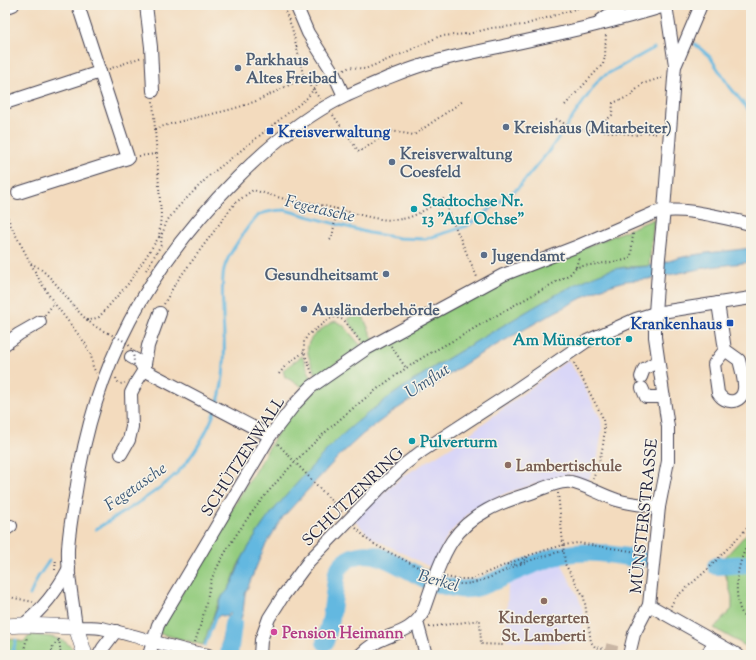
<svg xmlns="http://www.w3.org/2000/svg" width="756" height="660" viewBox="0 0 756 660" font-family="'Sorts Mill Goudy',serif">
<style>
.built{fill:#d9d6f7}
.green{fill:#94cc7f;stroke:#5b775d}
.water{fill:#64b8e0;stroke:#436d8e}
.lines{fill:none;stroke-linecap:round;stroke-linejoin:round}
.stream{stroke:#64b8e0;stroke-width:3}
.river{stroke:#64b8e0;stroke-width:18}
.minor-tunnel{stroke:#c9b6a4;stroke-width:12;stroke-dasharray:12 6;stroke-linecap:butt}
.minor-casing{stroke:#413e4f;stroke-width:14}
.major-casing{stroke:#413e4f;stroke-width:16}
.path{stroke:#413e4f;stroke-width:2;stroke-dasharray:1 3;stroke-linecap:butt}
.minor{stroke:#fff;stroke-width:12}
.major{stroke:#fff;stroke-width:15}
.path-bridge{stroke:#413e4f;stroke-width:2;stroke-dasharray:1 3;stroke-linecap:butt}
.service-dot{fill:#5c6f8a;stroke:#f7f3e8;stroke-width:1.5}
.transit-dot{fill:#1a4fb4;stroke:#f7f3e8;stroke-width:1.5}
.culture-dot{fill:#0f9aa8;stroke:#f7f3e8;stroke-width:1.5}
.education-dot{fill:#8d6e63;stroke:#f7f3e8;stroke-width:1.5}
.hotel-dot{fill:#d1479c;stroke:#f7f3e8;stroke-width:1.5}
.labels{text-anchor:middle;stroke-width:3;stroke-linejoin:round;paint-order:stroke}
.service-label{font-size:16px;font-weight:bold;fill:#4e5e75;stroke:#f7f3e8;text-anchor:start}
.transit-label{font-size:16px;font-weight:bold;fill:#164399;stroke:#f7f3e8;text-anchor:start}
.culture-label{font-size:16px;font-weight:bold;fill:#0d838f;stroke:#f7f3e8;text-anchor:start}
.street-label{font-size:16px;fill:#22223b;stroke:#f7f3e8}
.education-label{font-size:16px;font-weight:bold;fill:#785e54;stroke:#f7f3e8;text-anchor:start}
.hotel-label{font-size:16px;font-weight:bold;fill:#b23c85;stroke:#f7f3e8;text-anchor:start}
.water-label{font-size:17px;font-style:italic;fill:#395675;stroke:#f7f3e8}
</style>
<rect width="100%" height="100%" fill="#f7f3e8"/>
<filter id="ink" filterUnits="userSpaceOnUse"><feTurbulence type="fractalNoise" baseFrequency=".025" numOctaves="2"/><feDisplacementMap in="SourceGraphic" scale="8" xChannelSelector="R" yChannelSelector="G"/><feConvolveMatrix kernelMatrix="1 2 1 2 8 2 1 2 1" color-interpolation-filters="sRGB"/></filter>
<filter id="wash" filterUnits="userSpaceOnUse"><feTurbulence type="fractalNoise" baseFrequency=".012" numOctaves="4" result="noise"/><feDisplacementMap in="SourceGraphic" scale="16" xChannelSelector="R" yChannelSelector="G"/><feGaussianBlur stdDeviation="0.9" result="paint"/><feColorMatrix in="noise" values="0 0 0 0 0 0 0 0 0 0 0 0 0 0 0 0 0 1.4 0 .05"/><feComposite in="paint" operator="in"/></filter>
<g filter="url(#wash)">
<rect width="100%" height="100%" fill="#f3dbbe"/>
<g class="built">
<polygon points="568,360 579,377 601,419 602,429 598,457 588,481 569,474 506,493 472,510 448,535 432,568 371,537 353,519 402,477 457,443"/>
<polygon points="561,561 565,571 578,596 583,611 582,643 535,643 506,640 508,581 525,573"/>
</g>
<g class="green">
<polygon points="654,219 649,266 624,267 609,271 593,277 569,288 523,314 437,365 376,407 347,432 304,477 273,511 259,530 238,565 232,582 226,594 223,595 217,606 203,645 158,633 286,419 344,363 506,280"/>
<polygon points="361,312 374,341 366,346 350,323 348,319"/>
<path d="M 335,321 L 343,325 L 361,346 L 317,377 C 310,358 299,346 319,331 C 324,328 329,323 335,321 Z"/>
<polygon points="302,356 313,382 305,388 285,377 283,370"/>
<polygon points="751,529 751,649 714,628 732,609 732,597 725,573 722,571 716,571 714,569"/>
<path d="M 31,635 C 49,637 68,636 76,655 L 5,655 L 5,639 L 8,638 L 23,642 Z"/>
</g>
<path class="water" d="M 751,248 L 751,262 L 710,267 L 648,279 L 625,281 L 599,289 L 555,312 L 477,356 L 391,413 L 363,434 L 339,456 L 283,517 L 265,546 L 245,594 L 243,612 L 236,635 L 237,650 L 222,648 L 222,638 L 231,614 L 229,613 L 228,617 L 220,615 L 216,619 L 213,618 L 223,595 C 232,590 238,565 244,555 C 253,540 262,524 273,511 C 287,494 301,479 315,463 C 364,406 440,363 504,325 C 536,306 573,283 607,271 C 621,266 636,268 650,266 C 663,264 675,258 688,256 C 709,252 730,251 751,248 Z"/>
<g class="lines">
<g class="stream">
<polyline points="695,44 710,57 729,86 751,113"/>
<path d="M 217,405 C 226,377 225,347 223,318 C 223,302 221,284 224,269 C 227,256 236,245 243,234 C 257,214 259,211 285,210 L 369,233 L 399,238 L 425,239 L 467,226 L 518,188 L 549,151 L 600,78 L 654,48"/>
<path d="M 96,529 C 123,512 154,495 177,473 C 192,458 209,430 215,410"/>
<polyline points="30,595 38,577 49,561"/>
<polyline points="205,645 216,616"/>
<polyline points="12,655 16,640"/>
</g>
<g class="river">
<polyline points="716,566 751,564"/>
<path d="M 325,642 L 331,618 L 337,572 C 343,558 359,552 375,555 C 393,560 410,572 427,580 C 437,585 448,587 459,589 C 477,591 494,581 510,574 C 527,567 544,559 562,555 C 589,549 613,555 640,559"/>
<polyline points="229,655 233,624"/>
</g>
</g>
</g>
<g filter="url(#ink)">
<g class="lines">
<polyline class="minor-tunnel" points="605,649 620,653"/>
<defs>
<g id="minor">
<polyline points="146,5 151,47 153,91"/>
<polyline points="296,5 308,33 334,74 344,96"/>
<polyline points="5,8 13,5"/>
<polyline points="600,21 622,5"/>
<polyline points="676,64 701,5"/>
<polyline points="5,103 100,72"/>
<polyline points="18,193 128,158 78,5"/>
<path d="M 718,303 L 725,350 L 739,360 C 741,368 745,382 744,389 C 742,404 725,405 718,393 L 714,364 L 725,350"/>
<polyline points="5,344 19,334 40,322"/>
<polyline points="131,357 140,362 144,370 270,436"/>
<polyline points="641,377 644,369 658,361"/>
<polyline points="642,388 646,397 664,397"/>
<polyline points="121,454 129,440 132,427 131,393 137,381 144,370 148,346 160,313"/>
<polyline points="5,530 11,526"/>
<polyline points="649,605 738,655"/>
<polyline points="417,622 426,655"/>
<path d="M 23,625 C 43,609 57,591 69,568"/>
<polyline points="99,655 103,648 116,631"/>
<path d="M 149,655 L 158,625 L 270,436 L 295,404 L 311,387 L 366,349 L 503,275 L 578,246 L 654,213 C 682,205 722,218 751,224"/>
<path d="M 208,655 C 172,649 137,635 101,628 C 93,627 84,627 76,627 C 73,601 67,575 68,549 C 69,530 73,510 76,491 C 94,365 148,267 238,177 C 269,146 305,115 346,96 C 375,83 406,69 437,61 C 458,55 481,51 503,46 C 558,34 614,22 668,5"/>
<polyline points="260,655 261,640 269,618 283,596 309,561 378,490 405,464 422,451 514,391 587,341 636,319 655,313 751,298"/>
<path d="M 360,655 C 364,651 369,647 375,643 C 392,633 410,633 422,614 C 431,590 438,563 452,541 C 470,514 501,502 531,493 C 541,489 561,480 571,482 C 587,486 602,495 617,500 C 630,504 645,505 659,507"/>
<polyline points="629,655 634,634 649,605 659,507 668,461 668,427 655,337 655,313 659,258 664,210 675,65 666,5"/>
<polyline points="707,655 714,642"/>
</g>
<polyline id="major" points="5,626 23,625 76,627 85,655"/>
</defs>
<use href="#minor" class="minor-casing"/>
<use href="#major" class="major-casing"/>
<g class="path">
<polyline points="284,8 292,28 304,78"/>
<polyline points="109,69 142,57"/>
<polyline points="344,70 350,67 365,69 404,53 440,36 468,34 491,28 524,25 587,5"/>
<polyline points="565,105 603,64 605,57 606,33"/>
<polyline points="333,115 359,152 391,131 414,135 463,101"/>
<polyline points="556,119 576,130 596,130 612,115 613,103 630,96 642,84 664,77"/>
<path d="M 155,129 C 188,117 224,114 256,101 C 272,94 288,85 304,78 L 320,99"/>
<polyline points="596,130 637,135 644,132 659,134"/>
<polyline points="139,156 156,154"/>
<polyline points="5,210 11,226 40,281 54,303 85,343 91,355 93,367 96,373"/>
<polyline points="159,237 163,232 167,221 177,208 210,175 307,98 320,81 325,79"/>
<path d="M 330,240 L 332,238 L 337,209 C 361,214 386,225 410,217 C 421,213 433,205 443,199 L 477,277"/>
<path d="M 31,263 C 35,266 40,268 44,272 C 67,292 78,321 108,333"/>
<polyline points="576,267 579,257"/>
<polyline points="146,270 161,245 162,233"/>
<polyline points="164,304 175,284 235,203 253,190 288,200 312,203 337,209"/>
<polyline points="45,315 54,303"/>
<polyline points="87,321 99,317 128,284 159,237 161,215 153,101"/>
<polyline points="391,346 406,368"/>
<path d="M 574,363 L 602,416 C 608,437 600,460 593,479"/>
<polyline points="312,373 304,352 304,341 308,335 329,319 335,317 344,320 360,341"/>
<polyline points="279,374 286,365 304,352"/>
<polyline points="116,378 117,381 120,384 125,383"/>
<polyline points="278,444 342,512"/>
<polyline points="558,493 565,564 584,597 591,642 595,647 605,649"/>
<polyline points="356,528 368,540 379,547 426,571"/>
<path d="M 751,539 C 738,559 733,587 740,609 C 743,616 747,623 751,629"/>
<polyline points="521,563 529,556"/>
<polyline points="507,564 510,566 517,564"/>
<polyline points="55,570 56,558"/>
<polyline points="446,577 456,579 471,579 530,555 563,545 578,543 644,553"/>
<path d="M 444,581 C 471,591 495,574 518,565 C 533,559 548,555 563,551"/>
<polyline points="5,596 33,602"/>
<polyline points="671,606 675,598 707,570 751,524"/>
<polyline points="429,627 480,620 481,644 504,645"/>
<polyline points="59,639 61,655"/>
<path d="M 195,642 C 199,630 203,617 206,604 C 208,596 209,586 212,578 C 251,495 331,420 405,369 C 422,357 441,347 460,337 C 496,315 533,295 570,274 L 576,267 L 626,260 L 631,257 L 633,233"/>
<polyline points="23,655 27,637"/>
<polyline points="51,655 53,646 59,640"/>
<polyline points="63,655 69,652"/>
</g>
<use href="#minor" class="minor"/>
<use href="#major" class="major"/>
<path class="path-bridge" d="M 108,333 C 126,342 134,343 134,365"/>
</g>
</g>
<g class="service-dot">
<circle cx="238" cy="68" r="4"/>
<circle cx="506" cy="127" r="4"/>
<circle cx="392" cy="162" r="4"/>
<circle cx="484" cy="255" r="4"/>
<circle cx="386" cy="274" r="4"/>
<circle cx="304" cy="309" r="4"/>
</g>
<g class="transit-dot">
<rect x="266" y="127" width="8" height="8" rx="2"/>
<rect x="726" y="319" width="8" height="8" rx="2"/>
</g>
<g class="culture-dot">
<circle cx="414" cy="209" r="4"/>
<circle cx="629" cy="339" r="4"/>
<circle cx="412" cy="441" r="4"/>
</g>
<g class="education-dot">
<circle cx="508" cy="465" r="4"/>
<circle cx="544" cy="601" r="4"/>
</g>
<circle class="hotel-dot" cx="274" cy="632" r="4"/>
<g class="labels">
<g class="service-label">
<text x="246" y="65">Parkhaus<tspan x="246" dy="18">Altes Freibad</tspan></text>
<text x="514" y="133">Kreishaus (Mitarbeiter)</text>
<text x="400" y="159">Kreisverwaltung<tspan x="400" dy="18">Coesfeld</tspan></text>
<text x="492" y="261">Jugendamt</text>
<text x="378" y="280" text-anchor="end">Gesundheitsamt</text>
<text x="312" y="315">Ausländerbehörde</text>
</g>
<g class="transit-label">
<text x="278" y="137">Kreisverwaltung</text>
<text x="722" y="329" text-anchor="end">Krankenhaus</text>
</g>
<g class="culture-label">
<text x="422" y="206">Stadtochse Nr.<tspan x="422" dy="18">13 "Auf Ochse"</tspan></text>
<text x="621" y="345" text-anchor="end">Am Münstertor</text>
<text x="420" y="447">Pulverturm</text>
</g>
<g class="street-label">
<text transform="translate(242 456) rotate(-57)" y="6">SCHÜTZENWALL</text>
<text transform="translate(352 496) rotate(-44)" y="6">SCHÜTZENRING</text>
<text transform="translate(643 516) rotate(-84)" y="6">MÜNSTERSTRASSE</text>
</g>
<g class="education-label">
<text x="516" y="471">Lambertischule</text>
<text x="544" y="623" text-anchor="middle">Kindergarten<tspan x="544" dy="18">St. Lamberti</tspan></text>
</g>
<g class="hotel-label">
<text x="282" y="638">Pension Heimann</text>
</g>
<g class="water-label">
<text transform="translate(320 208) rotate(13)" y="6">Fegetasche</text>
<text transform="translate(427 380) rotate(-33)" y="6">Umflut</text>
<text transform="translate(135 486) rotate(-35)" y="6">Fegetasche</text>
<text transform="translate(439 580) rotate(16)" y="6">Berkel</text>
</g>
</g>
<rect width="756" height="660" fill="none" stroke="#f7f3e8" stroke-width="20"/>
</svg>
